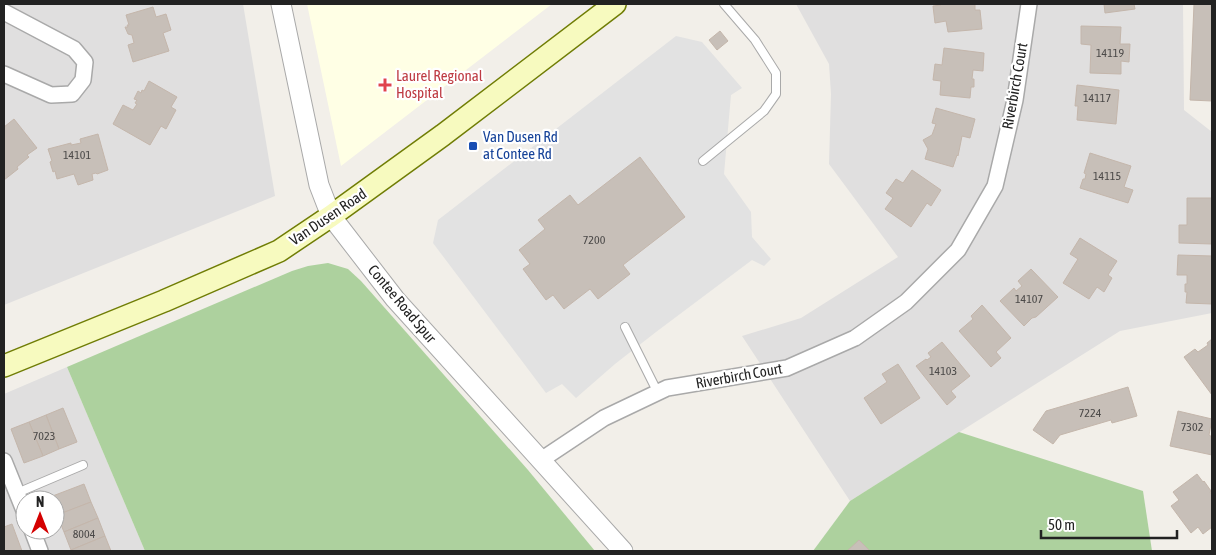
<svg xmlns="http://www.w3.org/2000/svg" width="1216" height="555" viewBox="0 0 1216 555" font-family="'Asap Condensed',sans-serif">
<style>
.residential{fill:#e0dfdf;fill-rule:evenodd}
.education{fill:#ffffe5}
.forest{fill:#add19e}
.parking{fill:#e2e2e2}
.building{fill:#c7bfb8;stroke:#c4b6ab}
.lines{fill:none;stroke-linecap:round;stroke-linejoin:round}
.service-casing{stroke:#a9a9a9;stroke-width:10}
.minor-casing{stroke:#a9a9a9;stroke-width:18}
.tertiary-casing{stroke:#a9a9a9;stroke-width:21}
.secondary-casing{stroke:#707d05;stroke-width:24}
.service{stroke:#fff;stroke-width:8}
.minor{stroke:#fff;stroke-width:15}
.tertiary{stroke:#fff;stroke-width:19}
.secondary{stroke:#f7fabf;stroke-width:21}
.health-dot{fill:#e0444e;stroke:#fff;stroke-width:2}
.transit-dot{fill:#1a4fb4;stroke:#fff;stroke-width:2}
.labels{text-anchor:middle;stroke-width:4.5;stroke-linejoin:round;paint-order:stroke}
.number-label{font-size:12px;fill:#4b4948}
.health-label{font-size:15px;fill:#be3a42;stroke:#fff;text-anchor:start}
.street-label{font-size:15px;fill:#222;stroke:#fff}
.transit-label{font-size:15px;fill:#164399;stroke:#fff;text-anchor:start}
</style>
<rect width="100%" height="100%" fill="#f2efe9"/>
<g class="residential">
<polygon points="4,4 243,4 275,196 4,305"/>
<polygon points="796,4 1183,4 1184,110 1212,132 1212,313 1120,331 850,501 742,336 801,318 898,257 829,164 831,94 829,64"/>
<path d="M 67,367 L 145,551 L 4,551 L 4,394 ZM 25,500 L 55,500 L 55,530 L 25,530 Z"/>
</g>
<polygon class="education" points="307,4 552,4 341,166"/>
<g class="forest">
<polygon points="328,263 348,269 361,281 528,470 595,551 145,551 67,367 292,271 308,266"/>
<polygon points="959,432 1143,491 1152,551 813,551 850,501"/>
</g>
<polygon class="parking" points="676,36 702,42 742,88 731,95 724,174 751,212 752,237 771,259 764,266 752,260 656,332 615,364 576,398 562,384 546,393 433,243 438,220"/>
<g class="building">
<polygon points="941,4 975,4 975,10 980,10 982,29 948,32 946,21 935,23 933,6 941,5"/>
<polygon points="1104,4 1134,4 1135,9 1105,13"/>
<polygon points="1194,4 1212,4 1212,101 1190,100"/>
<polygon points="153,7 156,17 166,14 171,30 163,33 169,51 133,62 128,45 134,43 132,35 128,34 125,27 128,27 127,25 129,25 126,15"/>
<polygon points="1081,26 1121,27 1120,44 1130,44 1129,62 1121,61 1121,74 1090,73 1091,45 1081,44"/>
<polygon points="720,31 728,41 717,50 709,40"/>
<polygon points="944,48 984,53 983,71 973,70 972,79 974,79 974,87 971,87 970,98 940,95 941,81 933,80 935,64 942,65"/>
<polygon points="149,81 177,97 171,107 176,110 166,129 161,126 150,145 113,124 123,105 133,110 137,104 135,103 137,100 134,99 138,91 141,93 142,90 144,91"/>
<polygon points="1077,85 1119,90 1116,124 1077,120 1078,106 1075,106"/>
<polygon points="936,108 975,119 970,138 962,136 958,156 957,155 953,167 925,159 928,149 923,140 932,135 936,124 932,123"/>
<polygon points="14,119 37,148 27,155 29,157 17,167 18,169 4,180 4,127"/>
<polygon points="98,134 108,170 97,174 96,173 92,174 93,180 78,185 74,174 57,179 55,171 53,172 50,162 52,161 48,149 71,143 71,145 81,143 80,139"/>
<polygon points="1090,153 1131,166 1124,187 1133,190 1128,203 1080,188 1083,179 1085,179 1086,174 1084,173"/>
<polygon points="640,157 685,217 623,265 630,274 598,299 590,289 564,309 553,295 546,300 523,269 530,264 519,250 545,229 538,220 570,195 578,205"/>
<polygon points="912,170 941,190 931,206 927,203 911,227 885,209 893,198 886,193 896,179 903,183"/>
<polygon points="1187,198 1212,198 1212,244 1179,243 1179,225 1187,225"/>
<polygon points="1080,238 1117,261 1108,275 1112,278 1104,292 1097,287 1089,299 1063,283 1078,259 1070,254"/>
<polygon points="1178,255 1212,256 1212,304 1186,303 1187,292 1185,292 1185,284 1187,284 1187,275 1177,275"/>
<polygon points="1031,269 1058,297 1036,317 1032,318 1024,326 1000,301 1014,288 1016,291 1022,286 1018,281"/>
<polygon points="982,305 1011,338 996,352 1001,358 991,367 959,331 973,319 971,316"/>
<polygon points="1212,339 1212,395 1184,357 1195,349 1198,352 1208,345 1207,343"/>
<polygon points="942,342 970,376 951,391 956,397 947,405 916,366 926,359 927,360 931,357 928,353"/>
<polygon points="898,364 920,398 881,424 864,398 887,382 882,374"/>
<polygon points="1128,387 1137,416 1112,423 1111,420 1060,435 1053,444 1033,430 1046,411"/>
<polygon points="63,408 77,442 59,449 46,415"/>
<polygon points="1178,411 1212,419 1209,435 1212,437 1212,455 1170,446"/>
<polygon points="46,415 59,449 43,456 29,422"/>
<polygon points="29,422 43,456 24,463 11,429"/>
<polygon points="1197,474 1203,482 1204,481 1211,491 1210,492 1212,495 1212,527 1203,534 1198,527 1191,533 1171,506 1179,500 1173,492"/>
<polygon points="84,484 91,502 57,515 55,510 55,500 51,500 50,497"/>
<polygon points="91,502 98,518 64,532 57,515"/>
<polygon points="98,518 105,536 71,550 64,532"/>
<polygon points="12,524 22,551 4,551 4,527"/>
<polygon points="105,536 111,551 72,551 71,550"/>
<polygon points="859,540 870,551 847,551"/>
</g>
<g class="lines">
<defs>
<g id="service">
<polyline points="703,161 764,111 776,94 776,73 755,40 724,4"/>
<polyline points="625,327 658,393"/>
<polyline points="17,493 83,465"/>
</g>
<g id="minor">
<polyline points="4,12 74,49 85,62 83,80 72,94 51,95 4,74"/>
<polyline points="541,460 604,418 667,388 787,368 855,338 906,302 958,250 995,186 1015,100 1029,4"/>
<polyline points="4,461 25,513"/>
<polyline points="32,530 40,551"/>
</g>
<polyline id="tertiary" points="281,4 319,185 331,216 395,299 623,551"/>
<polyline id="secondary" points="4,366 164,301 279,251 331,216 443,135 615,4"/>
</defs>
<use href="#service" class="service-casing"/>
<use href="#minor" class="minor-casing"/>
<use href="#tertiary" class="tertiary-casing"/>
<use href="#secondary" class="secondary-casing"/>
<use href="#service" class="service"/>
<use href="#minor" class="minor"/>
<use href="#tertiary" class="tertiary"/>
<use href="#secondary" class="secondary"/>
</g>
<path class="health-dot" d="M382.5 77.5h5v5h5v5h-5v5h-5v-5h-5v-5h5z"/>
<rect class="transit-dot" x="468" y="141" width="10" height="10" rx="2.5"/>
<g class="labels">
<g class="number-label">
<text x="1110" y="57">14119</text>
<text x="1097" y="102">14117</text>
<text x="77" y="159">14101</text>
<text x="1107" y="180">14115</text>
<text x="594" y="244">7200</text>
<text x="1029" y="303">14107</text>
<text x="943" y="375">14103</text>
<text x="1090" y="417">7224</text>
<text x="1192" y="431">7302</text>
<text x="44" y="440">7023</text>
<text x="84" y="538">8004</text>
</g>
<g class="health-label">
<text x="396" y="81">Laurel Regional<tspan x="396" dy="17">Hospital</tspan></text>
</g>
<g class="street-label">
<text transform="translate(1015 86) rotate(-80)" y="5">Riverbirch Court</text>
<text transform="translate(328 217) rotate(-34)" y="5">Van Dusen Road</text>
<text transform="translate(402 304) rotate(50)" y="5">Contee Road Spur</text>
<text transform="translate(739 376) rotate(-10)" y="5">Riverbirch Court</text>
</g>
<g class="transit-label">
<text x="483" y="142">Van Dusen Rd<tspan x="483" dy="17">at Contee Rd</tspan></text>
</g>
</g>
<rect width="1216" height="555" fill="none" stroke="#222222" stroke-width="10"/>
<g transform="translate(40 515)"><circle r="24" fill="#ffffff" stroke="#a7a7a7"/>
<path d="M0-4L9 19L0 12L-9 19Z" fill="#d40000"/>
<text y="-8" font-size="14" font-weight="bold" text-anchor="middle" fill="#222222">N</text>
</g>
<path d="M1041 530v8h136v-8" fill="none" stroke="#222222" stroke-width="2.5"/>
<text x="1048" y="530" font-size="15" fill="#222222" stroke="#ffffff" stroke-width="4" paint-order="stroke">50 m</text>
</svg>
